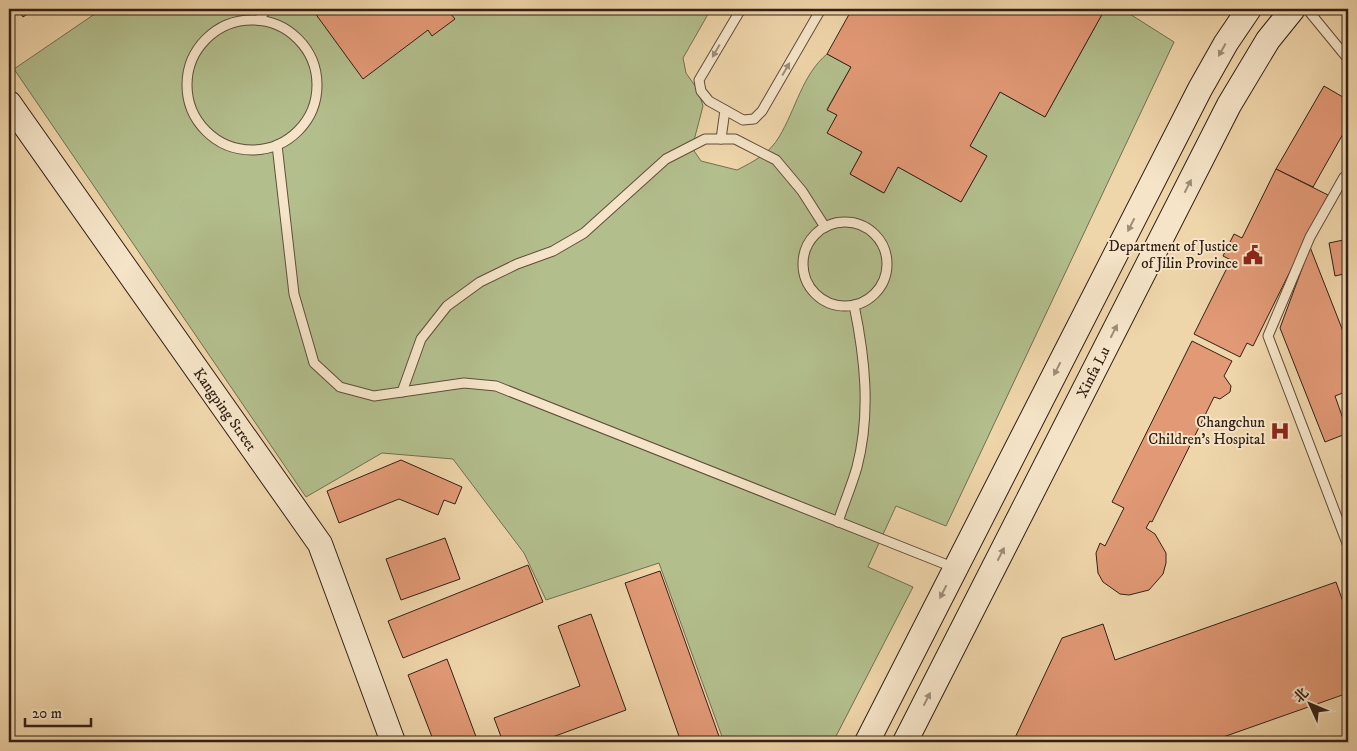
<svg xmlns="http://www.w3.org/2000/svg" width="1357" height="751" viewBox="0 0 1357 751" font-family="'IM FELL DW Pica','Noto Serif SC',serif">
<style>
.green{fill:#b3be8d;stroke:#726f52}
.building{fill:#e29976;stroke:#322016}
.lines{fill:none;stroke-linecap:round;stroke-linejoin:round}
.lane-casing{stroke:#614d3b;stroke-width:11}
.secondary-casing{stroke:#322016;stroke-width:26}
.lane{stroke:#f5e4c8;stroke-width:9}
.secondary{stroke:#f5e4c8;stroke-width:24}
.oneway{fill:#9d8c78}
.labels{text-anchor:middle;stroke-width:4;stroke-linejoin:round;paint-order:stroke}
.poi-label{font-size:15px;fill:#322016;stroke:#f5e4c8;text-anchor:end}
.street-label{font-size:15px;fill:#322016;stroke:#f5e4c8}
</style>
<rect width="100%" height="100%" fill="#efd5aa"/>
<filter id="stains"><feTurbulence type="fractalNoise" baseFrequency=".004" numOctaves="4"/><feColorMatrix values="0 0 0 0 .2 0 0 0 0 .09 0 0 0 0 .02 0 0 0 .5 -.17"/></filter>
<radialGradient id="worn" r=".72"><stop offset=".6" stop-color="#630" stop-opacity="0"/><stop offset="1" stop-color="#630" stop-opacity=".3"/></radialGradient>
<path class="green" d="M 102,9 L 711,9 L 683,58 L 686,73 L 698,90 L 703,106 L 692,148 L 701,161 L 737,170 C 753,162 770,153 779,137 C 796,109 802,75 827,54 L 851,67 L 827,109 L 837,115 L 828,133 L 862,152 L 850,174 L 883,193 L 898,167 L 961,202 L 987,156 L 970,146 L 1000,92 L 1045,117 L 1105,9 L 1122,9 L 1174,42 L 946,526 L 896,506 L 868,567 L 913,587 L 833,742 L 724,742 L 659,563 L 546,600 L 524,553 L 453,459 L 382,453 L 306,497 L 14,69 Z"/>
<g class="building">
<polygon points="18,9 35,9 23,17"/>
<polygon points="312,9 447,9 455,19 432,36 428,30 363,79"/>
<polygon points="852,9 1105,9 1045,117 1000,92 970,146 987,156 961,202 898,167 884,193 850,174 862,152 827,133 837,115 827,110 851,67 827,54"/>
<polygon points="1324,86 1348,100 1348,125 1313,187 1276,169"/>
<polygon points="1276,169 1328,195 1253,346 1247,343 1240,357 1194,334 1231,260 1223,256 1234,234 1242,238"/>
<polygon points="1348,239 1348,273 1335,276 1329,243"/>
<polygon points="1310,247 1348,344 1348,391 1335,396 1348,433 1325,442 1280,328"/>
<polygon points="1192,341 1232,361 1224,376 1231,386 1230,392 1220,399 1214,397 1152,522 1150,521 1146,528 1155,534 1166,553 1166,563 1163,574 1149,590 1129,595 1120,594 1103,582 1098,573 1096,553 1100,543 1105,546 1124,508 1112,502"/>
<polygon points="1348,395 1348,413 1347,414 1342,397"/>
<polygon points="401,460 462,487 455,504 444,500 438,515 399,499 339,523 327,491"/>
<polygon points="1348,474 1348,492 1342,476"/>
<polygon points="445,538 460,579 401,600 386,559"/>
<polygon points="528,565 543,602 403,658 388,621"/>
<polygon points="660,571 721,742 681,742 625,583"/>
<polygon points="1336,582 1348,616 1348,693 1209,742 1013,742 1062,638 1103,624 1115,660"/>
<polygon points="591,614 626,710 539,742 503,742 494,718 580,686 558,626"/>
<polygon points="447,659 478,742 434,742 408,675"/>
</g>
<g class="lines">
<defs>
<g id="lane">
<polyline points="741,9 699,80 701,91 709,101 743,120 754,119 762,111 821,9"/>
<polyline points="1307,9 1348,59"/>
<polyline points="259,20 266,9"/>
<circle cx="252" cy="85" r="65"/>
<polyline points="721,139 725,110"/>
<polyline points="277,145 294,294 314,363 340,387 374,396 464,383 496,386 955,568"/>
<polyline points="1344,177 1310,237 1268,336 1348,546"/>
<circle cx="845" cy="264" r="42"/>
<polyline points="402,392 421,339 447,306 480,282 517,264 553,251 584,233 666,159 705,139 735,139 776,160 802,191 825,227"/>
<path d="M 838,522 C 844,503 852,485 857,467 C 871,413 865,358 854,305"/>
</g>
<g id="secondary">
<path id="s1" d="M 9,103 L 320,544 L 393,742"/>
<polyline points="867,742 1200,89 1226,43 1249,9"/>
<path id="s2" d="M 905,742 L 1229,105 L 1268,40 L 1293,9"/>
</g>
</defs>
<use href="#lane" class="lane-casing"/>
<use href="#secondary" class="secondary-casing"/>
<use href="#lane" class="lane"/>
<use href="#secondary" class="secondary"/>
</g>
<defs><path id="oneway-solid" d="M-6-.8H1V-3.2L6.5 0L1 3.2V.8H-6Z" transform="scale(1.25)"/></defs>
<g class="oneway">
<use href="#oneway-solid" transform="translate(1222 50) rotate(119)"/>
<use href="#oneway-solid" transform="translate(716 51) rotate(120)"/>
<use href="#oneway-solid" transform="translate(786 69) rotate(-60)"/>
<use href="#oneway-solid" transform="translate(1188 186) rotate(-63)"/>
<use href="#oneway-solid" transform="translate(1131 225) rotate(117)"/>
<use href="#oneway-solid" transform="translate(1114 331) rotate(-63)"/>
<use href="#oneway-solid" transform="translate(1057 369) rotate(117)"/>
<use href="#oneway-solid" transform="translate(1001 554) rotate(-63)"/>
<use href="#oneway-solid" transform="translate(943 592) rotate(117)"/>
<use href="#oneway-solid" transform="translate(927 699) rotate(-63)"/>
</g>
<defs>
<symbol id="civic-bare" viewBox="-9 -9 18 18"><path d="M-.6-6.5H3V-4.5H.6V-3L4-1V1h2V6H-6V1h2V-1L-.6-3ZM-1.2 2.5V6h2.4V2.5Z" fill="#8f2418" stroke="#f5e4c8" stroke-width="2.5" paint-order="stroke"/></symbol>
<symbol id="hospital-bare" viewBox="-9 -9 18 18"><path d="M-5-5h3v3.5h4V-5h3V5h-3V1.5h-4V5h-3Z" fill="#8f2418" stroke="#f5e4c8" stroke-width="2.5" paint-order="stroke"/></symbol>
</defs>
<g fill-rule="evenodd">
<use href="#civic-bare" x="1239" y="241" width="28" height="28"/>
<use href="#hospital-bare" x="1266" y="417" width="28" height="28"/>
</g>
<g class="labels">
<g class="poi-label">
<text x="1238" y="251">Department of Justice<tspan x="1238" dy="17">of Jilin Province</tspan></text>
<text x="1265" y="427">Changchun<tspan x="1265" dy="17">Children's Hospital</tspan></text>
</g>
<g class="street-label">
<text dy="5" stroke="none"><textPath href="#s2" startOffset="415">Xinfa Lu</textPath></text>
<text dy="5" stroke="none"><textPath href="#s1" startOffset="375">Kangping Street</textPath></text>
</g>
</g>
<rect width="1357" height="751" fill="none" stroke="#efd5aa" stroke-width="30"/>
<rect x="10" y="10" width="1337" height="731" fill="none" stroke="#322016" stroke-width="2.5"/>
<rect x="15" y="15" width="1327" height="721" fill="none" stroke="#322016"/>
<g transform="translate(1310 704) rotate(314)" stroke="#f5e4c8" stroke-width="4" paint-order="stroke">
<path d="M0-4L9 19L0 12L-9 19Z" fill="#322016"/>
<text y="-8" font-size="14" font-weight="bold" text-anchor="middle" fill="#322016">北</text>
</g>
<path d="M25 718v8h66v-8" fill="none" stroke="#322016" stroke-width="2.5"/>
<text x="32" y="718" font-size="15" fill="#322016" stroke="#f5e4c8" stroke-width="4" paint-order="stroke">20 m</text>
<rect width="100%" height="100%" filter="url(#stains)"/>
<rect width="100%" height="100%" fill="url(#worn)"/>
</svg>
